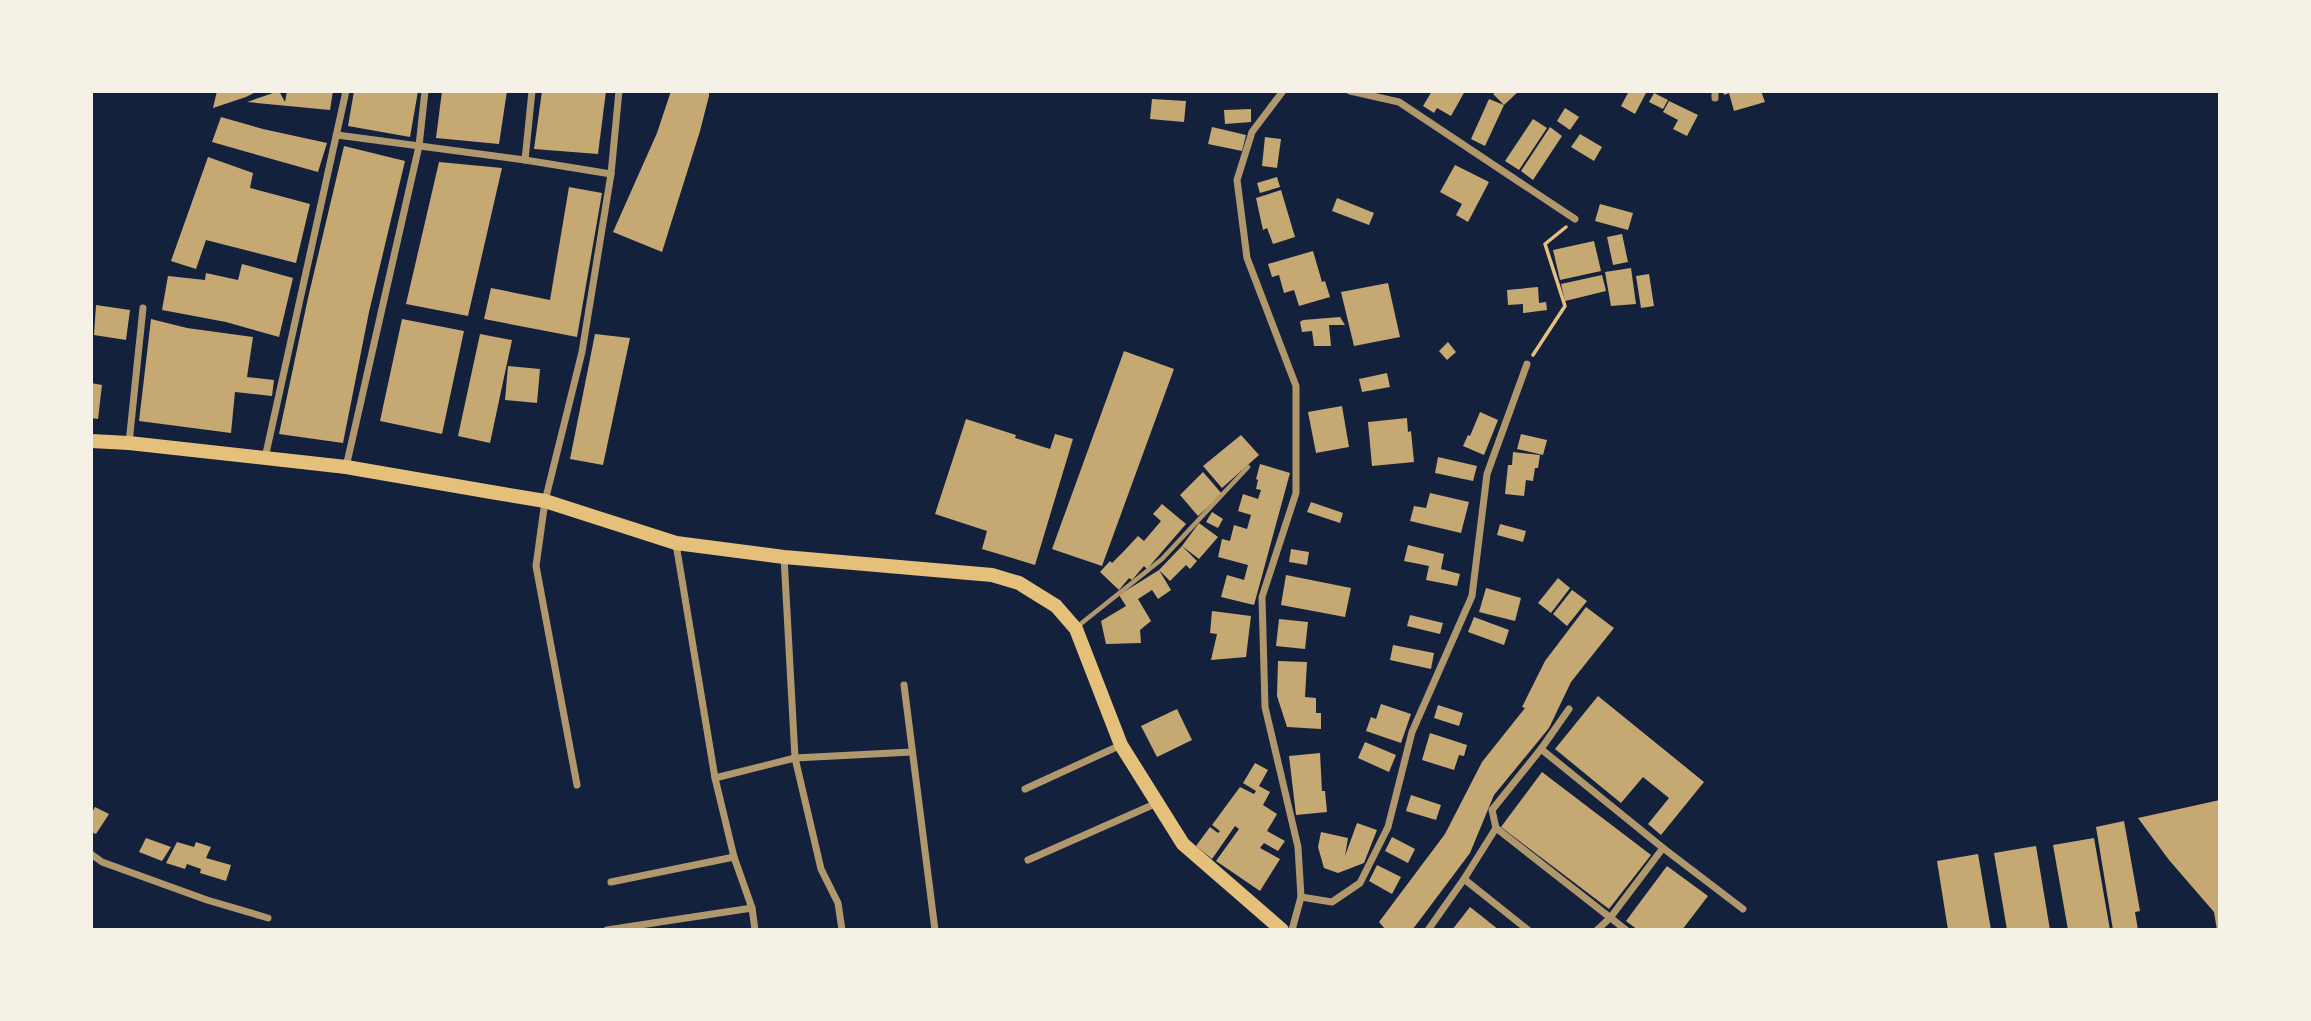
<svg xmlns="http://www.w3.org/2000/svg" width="2311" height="1021" viewBox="0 0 2311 1021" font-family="Helvetica,sans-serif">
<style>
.building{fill:#c6a872}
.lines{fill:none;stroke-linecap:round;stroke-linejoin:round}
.path{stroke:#e5c07b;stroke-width:3.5}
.service{stroke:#b1986c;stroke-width:4.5}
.minor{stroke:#b1986c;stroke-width:7}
.primary{stroke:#e5c07b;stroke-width:14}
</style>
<rect width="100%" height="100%" fill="#14213d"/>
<g class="building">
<polygon points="217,91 258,91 246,97 213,108"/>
<polygon points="279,91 285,102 287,91 333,91 330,110 247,102"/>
<polygon points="354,91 418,91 410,137 348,126"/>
<polygon points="442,91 507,91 499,144 436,138"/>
<polygon points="542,91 606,91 598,154 534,149"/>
<polygon points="671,91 709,91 709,96 700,131 662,252 613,232 657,133"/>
<polygon points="1432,91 1465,91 1451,116 1437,108 1434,113 1423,106"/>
<polygon points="1497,91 1519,91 1504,105 1493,94"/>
<polygon points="1629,91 1647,91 1635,114 1621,106"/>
<polygon points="1723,91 1761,91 1765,102 1734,111 1729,93 1724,95"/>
<polygon points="1654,93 1668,100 1663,109 1649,102"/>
<polygon points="1152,99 1186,101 1184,122 1150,119"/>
<polygon points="1489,99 1504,105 1485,146 1471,139"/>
<polygon points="1669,101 1698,115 1687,136 1673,129 1678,120 1663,112"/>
<polygon points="1565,108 1579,117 1570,130 1557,121"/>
<polygon points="1251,109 1251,122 1225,124 1224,110"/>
<polygon points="221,117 263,129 327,143 318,172 212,142"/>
<polygon points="1533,119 1547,128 1519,170 1505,161"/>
<polygon points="1212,127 1246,135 1242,151 1208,144"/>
<polygon points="1550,127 1562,136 1533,180 1521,171"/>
<polygon points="1580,134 1602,147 1594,161 1571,147"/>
<polygon points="1265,137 1281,139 1277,168 1262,166"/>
<polygon points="344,146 405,161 369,312 343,443 279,434 308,298"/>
<polygon points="208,157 253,173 250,188 310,204 296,263 206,240 196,269 171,261"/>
<polygon points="439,162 502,168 468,316 406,304"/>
<polygon points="1455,165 1489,182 1468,222 1456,215 1462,204 1440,192"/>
<polygon points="1277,177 1280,187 1260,193 1257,183"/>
<polygon points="569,187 602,193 577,337 484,319 491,288 550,300"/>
<polygon points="1281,190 1295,237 1273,244 1267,228 1263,230 1256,198"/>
<polygon points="1337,198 1374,213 1369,225 1332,211"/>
<polygon points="1600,204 1633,213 1628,230 1595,221"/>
<polygon points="1622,234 1628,262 1613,265 1607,237"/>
<polygon points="1594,241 1601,271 1560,280 1553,250"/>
<polygon points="1313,251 1322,282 1325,281 1330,297 1299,306 1294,290 1284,293 1279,275 1272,277 1268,264"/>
<polygon points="242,264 293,278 279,337 226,322 162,310 168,276 205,280 206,273 238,280"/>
<polygon points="1631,268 1636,304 1611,306 1605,272"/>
<polygon points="1649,274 1654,306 1641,308 1636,276"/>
<polygon points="1602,275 1606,291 1565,301 1561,284"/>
<polygon points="1388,283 1400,337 1354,346 1341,292"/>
<polygon points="1538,287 1539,303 1546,302 1547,310 1523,313 1523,304 1508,305 1507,290"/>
<polygon points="96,305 130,310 126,340 94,335"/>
<polygon points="1340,317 1345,325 1329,325 1331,346 1314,346 1312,331 1302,332 1300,322 1303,320"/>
<polygon points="151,319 187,328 253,337 247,377 274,380 272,396 235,392 231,433 139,421"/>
<polygon points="402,319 464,331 442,434 380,421"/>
<polygon points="480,334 512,340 490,443 458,436"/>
<polygon points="595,334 630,338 603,465 570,459"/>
<polygon points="1448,342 1456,352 1447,360 1439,351"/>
<polygon points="1124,351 1174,369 1102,566 1052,549"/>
<polygon points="508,366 540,369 537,403 505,400"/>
<polygon points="1387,373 1390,387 1362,392 1359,379"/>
<polygon points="91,383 102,385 98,419 91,418"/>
<polygon points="1342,406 1349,447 1316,453 1308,412"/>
<polygon points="1480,412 1498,420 1484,455 1463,446 1468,435 1470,436"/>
<polygon points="1407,418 1408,432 1411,431 1414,462 1372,466 1368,422"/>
<polygon points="966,419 1016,435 1015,438 1050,449 1055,434 1073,439 1035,565 982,549 987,531 935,514"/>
<polygon points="1521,434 1547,440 1543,455 1517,449"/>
<polygon points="1241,435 1259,455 1222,488 1203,466"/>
<polygon points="1513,452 1540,455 1538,468 1535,468 1533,481 1526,480 1524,496 1505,494 1508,465 1512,465"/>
<polygon points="1438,457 1477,466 1473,481 1435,473"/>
<polygon points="1260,464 1290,473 1254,605 1221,597 1227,575 1244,580 1248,565 1218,557 1222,539 1230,541 1234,525 1247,529 1251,515 1238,511 1243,494 1258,499 1261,490 1256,489 1258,480 1256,479"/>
<polygon points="1203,472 1222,494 1198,516 1180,495"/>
<polygon points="1430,493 1469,502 1461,533 1410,521 1414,506 1426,508"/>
<polygon points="1311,502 1343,513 1340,523 1307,512"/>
<polygon points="1162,504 1186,524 1147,569 1144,566 1132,580 1129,578 1119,590 1100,572 1110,561 1112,563 1125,550 1138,536 1144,541 1161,521 1153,514"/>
<polygon points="1212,512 1223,519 1218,528 1206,522"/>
<polygon points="1199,523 1218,537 1199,559 1182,546 1197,561 1190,569 1186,565 1170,581 1159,570 1171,590 1158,599 1152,590 1138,599 1151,621 1140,630 1141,643 1106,644 1101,621 1126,606 1119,595 1159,570 1182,546"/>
<polygon points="1500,524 1526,531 1523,542 1497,535"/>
<polygon points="1408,545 1444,554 1441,569 1460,574 1457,586 1426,580 1429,566 1404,561"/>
<polygon points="1291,549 1309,552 1307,565 1289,562"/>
<polygon points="1286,575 1351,588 1345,617 1281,605"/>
<polygon points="1558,578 1570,588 1551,613 1538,603"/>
<polygon points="1486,588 1521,598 1515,621 1479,612"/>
<polygon points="1572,590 1587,601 1567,626 1553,614"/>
<polygon points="1586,607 1614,628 1571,682 1549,728 1494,795 1470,853 1419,921 1412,930 1386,930 1379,922 1445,834 1482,762 1525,708 1522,707 1545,661"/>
<polygon points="1212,611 1251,616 1246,657 1211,660 1217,634 1210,633"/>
<polygon points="1410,615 1443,623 1440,634 1407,626"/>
<polygon points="1474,617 1509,630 1504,645 1468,632"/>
<polygon points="1279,619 1308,622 1305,649 1276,646"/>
<polygon points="1393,645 1434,653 1431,669 1390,660"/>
<polygon points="1278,661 1307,662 1305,697 1316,698 1316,713 1321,713 1321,729 1287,727 1277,696"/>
<polygon points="1598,696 1704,782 1661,835 1648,824 1669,798 1643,777 1621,803 1555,749"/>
<polygon points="1381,704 1411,714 1401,743 1366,731 1371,717 1376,719"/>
<polygon points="1438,705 1463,713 1459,726 1434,718"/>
<polygon points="1177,709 1192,740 1157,757 1141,726"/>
<polygon points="1430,733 1467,745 1464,756 1459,755 1454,770 1422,760"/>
<polygon points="1365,742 1396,755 1389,772 1358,758"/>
<polygon points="1320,753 1322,791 1325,791 1327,812 1296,815 1289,756"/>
<polygon points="1255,763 1268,770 1259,786 1270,792 1263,805 1277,814 1267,831 1285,841 1278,851 1264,843 1260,848 1280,859 1260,891 1216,861 1239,829 1235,826 1212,859 1196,846 1210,827 1218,833 1220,831 1212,825 1240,787 1254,794 1256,791 1243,783"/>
<polygon points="1542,772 1651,855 1609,909 1501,827"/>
<polygon points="1411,795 1441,805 1436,820 1406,811"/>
<polygon points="2220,800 2220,930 2217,930 2214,912 2169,860 2138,818"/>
<polygon points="95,807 109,814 96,834 91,832 91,814"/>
<polygon points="2124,821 2140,911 2135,912 2138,930 2113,930 2096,827"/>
<polygon points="1357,823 1377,830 1364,863 1338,873 1324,868 1318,847 1321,832 1348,838 1345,856"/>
<polygon points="1392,837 1415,849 1408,863 1385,851"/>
<polygon points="146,838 171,847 162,861 139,852"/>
<polygon points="2094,838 2110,930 2068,930 2053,845"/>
<polygon points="177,842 194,847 196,842 211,847 206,858 231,865 226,881 200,873 201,869 187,864 185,869 166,863"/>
<polygon points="2036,846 2050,930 2007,930 1994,853"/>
<polygon points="1978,854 1991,930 1948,930 1937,861"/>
<polygon points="1377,865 1401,877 1392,894 1369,881"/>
<polygon points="1667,866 1708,896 1682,930 1638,930 1626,921"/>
<polygon points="1470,907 1484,918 1499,930 1452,930"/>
</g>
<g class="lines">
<polyline class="path" points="1533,355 1565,306 1545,244 1566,227"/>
<polyline class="service" points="1078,626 1162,559 1248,467"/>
<g class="minor">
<polyline points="1283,91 1252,132 1237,180 1247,258 1296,386 1296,493 1262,597 1265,707 1298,847 1301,897 1292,930"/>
<polyline points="1350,91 1399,102 1575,219"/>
<polyline points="1715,91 1715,98"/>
<polyline points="337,135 525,160 611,174"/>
<polyline points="525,160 532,91"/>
<polyline points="129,443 143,308"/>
<polyline points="265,458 346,91"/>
<polyline points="346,467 419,146 425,91"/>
<polyline points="676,544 715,778 734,857 752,908 755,930"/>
<polyline points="784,557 795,758 821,869 838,903 842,930"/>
<polyline points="904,685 935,930"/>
<polyline points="1541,749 1663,848 1743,909"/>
<polyline points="715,778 795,758 912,752"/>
<polyline points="577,785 536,566 545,501 582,352 611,174 619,91"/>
<polyline points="1025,789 1121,745"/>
<polyline points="1496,828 1626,930"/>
<polyline points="91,854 102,862 207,900 268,918"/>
<polyline points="1028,860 1157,803"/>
<polyline points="1464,879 1528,930"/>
<polyline points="611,882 734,857"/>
<polyline points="1301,897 1332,902 1360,883 1388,827 1412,732 1472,596 1487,474 1527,364"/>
<polyline points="607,930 752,908"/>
<polyline points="1428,930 1464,879 1496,828 1492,810 1541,749 1569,709"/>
<polyline points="1597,930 1610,918 1663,848"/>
</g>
<polyline class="primary" points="91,441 129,443 346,467 497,493 545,501 676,543 784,557 992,575 1019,583 1056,606 1076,629 1121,745 1183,844 1282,930"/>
</g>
<rect width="2311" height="1021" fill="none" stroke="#f6f1e7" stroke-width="186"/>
</svg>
